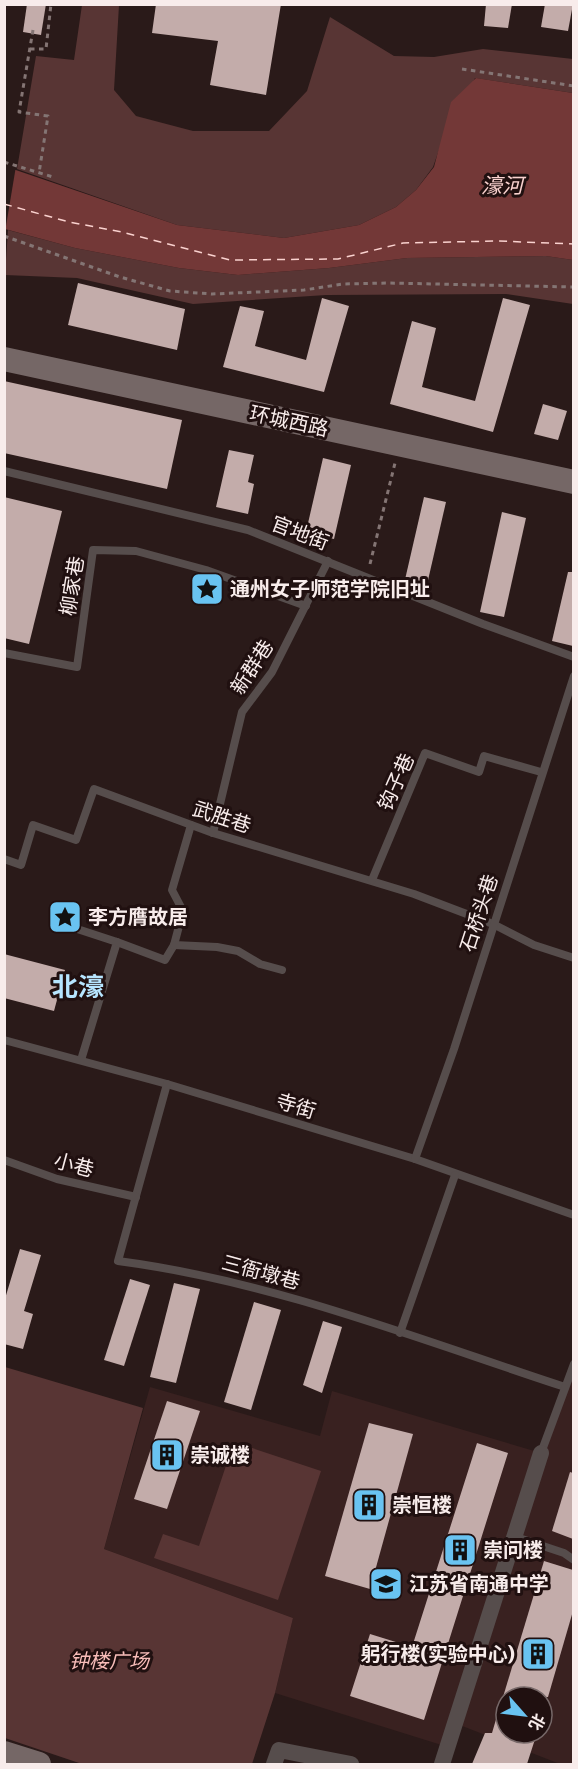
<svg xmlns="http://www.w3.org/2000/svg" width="578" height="1769" viewBox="0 0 578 1769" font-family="'Roboto Serif','Noto Sans SC',serif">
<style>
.built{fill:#392120;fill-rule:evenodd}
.green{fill:#583534}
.water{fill:#733837}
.pier{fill:#2a1a19}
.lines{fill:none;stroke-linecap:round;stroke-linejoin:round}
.ferry{stroke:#fad2cf;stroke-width:1.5;stroke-dasharray:8 6;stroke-linecap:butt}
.building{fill:#c3acaa}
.path{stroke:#847574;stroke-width:3;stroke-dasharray:4.5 4.5;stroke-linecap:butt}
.lane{stroke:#564d4c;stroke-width:8}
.street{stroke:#564d4c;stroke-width:16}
.secondary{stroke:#756766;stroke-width:24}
.labels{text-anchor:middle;stroke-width:6;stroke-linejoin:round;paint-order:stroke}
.street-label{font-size:20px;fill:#f8eceb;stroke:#201010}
.poi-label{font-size:20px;font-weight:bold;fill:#f8eceb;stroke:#201010;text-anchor:start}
.park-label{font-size:20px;font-style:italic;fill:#f8bdb9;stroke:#201010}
.water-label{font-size:21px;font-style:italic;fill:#fad2cf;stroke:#201010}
.district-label{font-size:26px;font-weight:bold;fill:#b6e5ff;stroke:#201010}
</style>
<rect width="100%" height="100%" fill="#2a1a19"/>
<path class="built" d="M 573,1364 L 573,1764 L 560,1764 L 457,1724 L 448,1747 L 275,1693 L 293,1618 L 104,1549 L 150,1387 L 320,1436 L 332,1391 L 541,1453 ZM 506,1697 L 542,1697 L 542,1733 L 506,1733 Z"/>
<g class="green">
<polygon points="82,5 119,5 114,90 136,116 193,131 269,131 307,91 330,17 394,56 434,57 483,49 573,59 573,93 475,78 440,147 433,167 416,190 396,207 359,225 284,238 177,225 17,169 36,56 74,60"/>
<polygon points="8,230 75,248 179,268 238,275 329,268 407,258 546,256 573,260 573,304 506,294 326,295 193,304 77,278 5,275"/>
<polygon points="5,1367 143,1408 104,1549 293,1618 275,1693 252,1764 82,1764 5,1738"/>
<polygon points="234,1442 321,1471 278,1600 154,1558 163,1534 199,1546"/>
</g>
<polygon class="water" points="476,78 573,93 573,260 546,256 407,258 329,268 238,275 179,268 75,248 5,229 4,166 177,225 284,238 359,225 396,207 416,190 434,167 451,102"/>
<polygon class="pier" points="4,163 16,166 5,232 4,232"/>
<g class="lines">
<polyline class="ferry" points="4,204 69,222 122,232 230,260 338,259 403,243 498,241 574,244"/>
</g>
<g class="building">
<polygon points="27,4 46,4 41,35 23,32"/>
<polygon points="156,4 281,4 266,95 210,85 218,41 152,33"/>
<polygon points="486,4 512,4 508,28 484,26"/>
<polygon points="545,4 573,4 568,31 541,27"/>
<polygon points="78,283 185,309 177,350 68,325"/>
<polygon points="322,298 349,306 324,392 223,367 240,306 264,311 255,346 306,360"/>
<polygon points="503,298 530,305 493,432 390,404 412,321 436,328 422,387 475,401"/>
<polygon points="4,381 182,420 167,489 4,453"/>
<polygon points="543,404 567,411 558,440 534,434"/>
<polygon points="229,450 254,455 248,482 254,484 248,514 216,507"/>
<polygon points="323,458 351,465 334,539 306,532"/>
<polygon points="4,497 62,511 29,644 4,638"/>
<polygon points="424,497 446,502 426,589 404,584"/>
<polygon points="502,512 526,518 504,617 480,612"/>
<polygon points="568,572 573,572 573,646 552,641"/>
<polygon points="4,954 65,970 54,1011 4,998"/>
<polygon points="20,1249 41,1255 24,1311 33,1314 23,1349 4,1344 4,1302"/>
<polygon points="130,1279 150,1285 124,1366 104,1360"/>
<polygon points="174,1283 200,1289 176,1383 150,1377"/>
<polygon points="254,1302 281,1310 251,1410 224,1402"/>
<polygon points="323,1321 342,1327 322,1393 303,1385"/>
<polygon points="167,1401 200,1411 167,1509 134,1499"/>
<polygon points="369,1423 413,1434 370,1589 325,1576"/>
<polygon points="477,1443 508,1453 424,1720 350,1696 370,1634 412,1647"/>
<polygon points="570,1472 573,1473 573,1539 552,1531"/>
<polygon points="544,1561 573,1570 573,1611 548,1697 503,1697"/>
<polygon points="502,1699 506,1700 506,1733 537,1733 527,1764 472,1764 485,1733 492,1733"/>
</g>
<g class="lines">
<g class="path">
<polyline points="33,30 19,112 48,116 39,173"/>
<polyline points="30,49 46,49 51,4"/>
<polyline points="462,69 574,86"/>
<polyline points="4,162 53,177"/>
<polyline points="4,236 120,277 170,291 212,294 304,290 343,284 389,283 574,287"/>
<polyline points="370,564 395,463"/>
</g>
<g class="lane">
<polyline points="4,471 248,530 483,624 574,657"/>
<polyline points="4,653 77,667 93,550 136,551 206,570 306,606"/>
<polyline points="213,833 242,712 272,672 328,561"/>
<polyline points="4,859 21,865 33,825 76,840 94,789 213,833 414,894 493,924 534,945 574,958"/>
<polyline points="372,880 425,753 479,772 484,756 541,772"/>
<polyline points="62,924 117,942 81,1060"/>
<polyline points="117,942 165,960 174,945 183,911 172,890 191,825"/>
<polyline points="174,945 217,947 238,951 260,964 282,970"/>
<polyline points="4,1040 167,1084 415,1159 574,1215"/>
<path d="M 167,1084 L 118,1261 C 272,1281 418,1339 565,1387"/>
<polyline points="415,1159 454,1049 574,676"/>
<polyline points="4,1160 57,1179 136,1197"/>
<polyline points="400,1333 455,1175"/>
<polyline points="541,1453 574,1364"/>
<polyline points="516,1537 564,1553 574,1560"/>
</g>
<g class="street">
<polyline points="274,1764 279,1750 351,1764"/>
<polyline points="442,1764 541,1453"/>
</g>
<g class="secondary">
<polyline points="4,359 574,482"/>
<polyline points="4,1753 39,1764"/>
</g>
</g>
<defs>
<symbol id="sight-square" viewBox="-11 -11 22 22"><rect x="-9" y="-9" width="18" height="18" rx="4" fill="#69c3f1" stroke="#201010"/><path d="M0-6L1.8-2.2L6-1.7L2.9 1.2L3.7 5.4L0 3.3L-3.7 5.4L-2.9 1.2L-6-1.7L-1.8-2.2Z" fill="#111"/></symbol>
<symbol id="building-square" viewBox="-11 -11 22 22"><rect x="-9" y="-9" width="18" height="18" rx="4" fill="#69c3f1" stroke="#201010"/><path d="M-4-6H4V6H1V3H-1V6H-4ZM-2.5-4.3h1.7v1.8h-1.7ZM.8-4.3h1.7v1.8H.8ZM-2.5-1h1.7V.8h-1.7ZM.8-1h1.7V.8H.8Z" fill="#111"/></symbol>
<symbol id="school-square" viewBox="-11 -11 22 22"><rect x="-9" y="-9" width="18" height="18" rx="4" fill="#69c3f1" stroke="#201010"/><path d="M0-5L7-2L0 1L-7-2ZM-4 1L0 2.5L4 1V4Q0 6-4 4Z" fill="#111"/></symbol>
</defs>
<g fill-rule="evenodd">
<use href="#sight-square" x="188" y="570" width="38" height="38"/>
<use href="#sight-square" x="46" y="898" width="38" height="38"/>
<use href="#building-square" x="148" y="1436" width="38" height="38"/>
<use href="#building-square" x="350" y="1486" width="38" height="38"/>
<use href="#building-square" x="441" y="1531" width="38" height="38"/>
<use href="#school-square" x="367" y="1565" width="38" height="38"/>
<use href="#building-square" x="519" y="1635" width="38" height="38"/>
</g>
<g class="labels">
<g class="street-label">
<text transform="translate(289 421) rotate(12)" y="7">环城西路</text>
<text transform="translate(300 533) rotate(21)" y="7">官地街</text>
<text transform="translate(72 586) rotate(-81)" y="7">柳家巷</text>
<text transform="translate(252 667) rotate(-57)" y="7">新群巷</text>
<text transform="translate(396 782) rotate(-66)" y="7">钩子巷</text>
<text transform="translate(222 817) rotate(18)" y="7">武胜巷</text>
<text transform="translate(479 913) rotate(-72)" y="7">石桥头巷</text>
<text transform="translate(296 1106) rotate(17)" y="7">寺街</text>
<text transform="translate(74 1165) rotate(15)" y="7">小巷</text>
<text transform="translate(261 1272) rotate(15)" y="7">三衙墩巷</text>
</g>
<g class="poi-label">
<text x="230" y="596">通州女子师范学院旧址</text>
<text x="88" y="924">李方膺故居</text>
<text x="190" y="1462">崇诚楼</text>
<text x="392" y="1512">崇恒楼</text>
<text x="483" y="1557">崇问楼</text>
<text x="409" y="1591">江苏省南通中学</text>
<text x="515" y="1661" text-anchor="end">躬行楼(实验中心)</text>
</g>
<g class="park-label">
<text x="109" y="1668">钟楼广场</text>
</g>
<g class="water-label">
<text x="502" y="193">濠河</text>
</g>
<g class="district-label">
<text x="78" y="996">北濠</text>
</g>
</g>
<rect width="578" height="1769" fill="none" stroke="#f8eceb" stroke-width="12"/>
<g transform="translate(524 1715) rotate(118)"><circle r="28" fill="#201010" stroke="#766868" stroke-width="1.5"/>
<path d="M0-4.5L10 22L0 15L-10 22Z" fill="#69c3f1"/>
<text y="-9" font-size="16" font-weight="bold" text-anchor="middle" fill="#f8eceb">北</text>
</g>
</svg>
